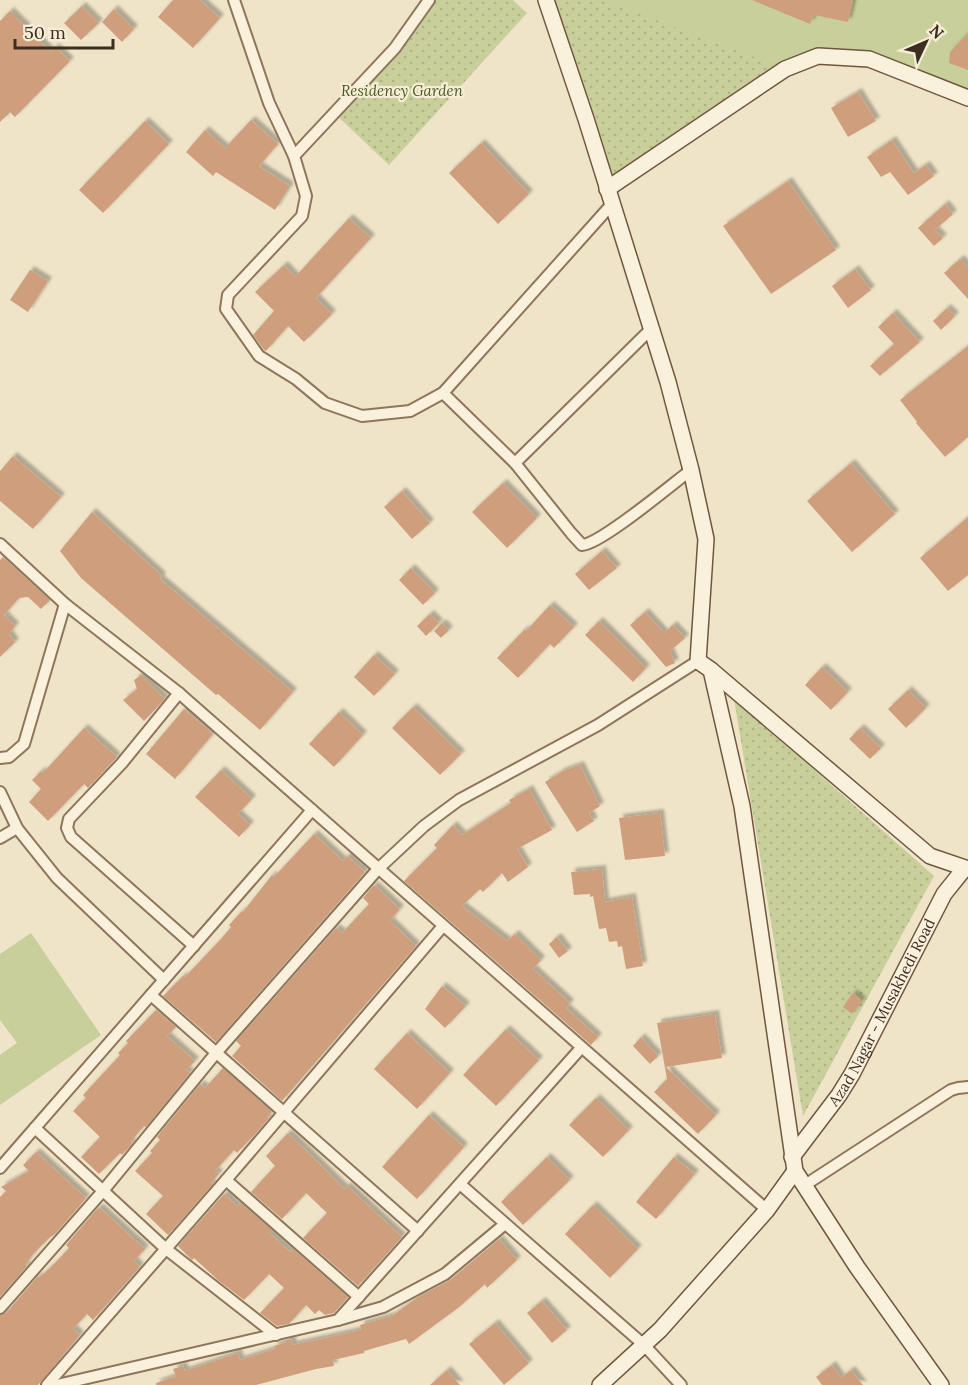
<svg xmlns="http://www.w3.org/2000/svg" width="968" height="1385" viewBox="0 0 968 1385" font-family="Lora,serif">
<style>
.grass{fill:#c9cf9b}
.park{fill:url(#park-dots)}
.building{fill:#cf9f7d;filter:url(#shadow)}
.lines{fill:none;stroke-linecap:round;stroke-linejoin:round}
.street-casing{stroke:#8d765c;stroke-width:14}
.secondary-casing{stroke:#6f573f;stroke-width:18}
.street{stroke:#faf1dc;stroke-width:10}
.secondary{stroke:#faf1dc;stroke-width:15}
.labels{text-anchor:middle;stroke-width:4.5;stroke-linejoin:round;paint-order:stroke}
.park-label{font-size:15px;font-style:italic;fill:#4d5a26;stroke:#f7eed8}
.street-label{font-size:15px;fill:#3d2e20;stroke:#f7eed8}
</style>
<defs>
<pattern id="park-dots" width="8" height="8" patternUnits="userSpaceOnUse" patternTransform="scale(1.5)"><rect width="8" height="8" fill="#c9cf9b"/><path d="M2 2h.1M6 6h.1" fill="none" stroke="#aeb285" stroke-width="1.8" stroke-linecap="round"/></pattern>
<filter id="shadow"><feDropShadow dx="4" dy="-4" stdDeviation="1.5" flood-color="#0004"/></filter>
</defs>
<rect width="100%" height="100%" fill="#f0e4c8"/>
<g class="grass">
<polygon points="548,0 968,0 968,98 869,59 818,56 785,69"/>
<polygon points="31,933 101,1035 0,1105 0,1055 17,1043 0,1020 0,954"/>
</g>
<g class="park">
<polygon points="431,0 513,0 527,13 389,165 330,109"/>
<polygon points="548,0 603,0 785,69 607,189"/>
<polygon points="734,699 934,876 803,1116"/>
</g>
<g class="building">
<polygon points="173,0 200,0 220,18 193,48 158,17"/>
<polygon points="752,0 853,0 848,22 814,15 810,24"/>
<polygon points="82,6 99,23 81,40 64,23"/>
<polygon points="114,9 134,29 122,42 102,22"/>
<polygon points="10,11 51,52 55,47 70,61 15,117 10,112 0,122 0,21"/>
<polygon points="968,33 968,70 949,63 950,52"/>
<polygon points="858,92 876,121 848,137 831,108"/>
<polygon points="251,120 278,144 259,166 290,186 275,210 216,172 213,176 186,152 205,130 225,148"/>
<polygon points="145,121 169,144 103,213 79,190"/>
<polygon points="892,140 914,173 926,165 934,176 908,195 890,172 881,177 867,157"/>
<polygon points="481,143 529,194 498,224 449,173"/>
<polygon points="788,181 836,250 771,294 723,226"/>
<polygon points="945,204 953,214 935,230 943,238 934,246 918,228"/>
<polygon points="349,218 371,238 316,298 332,314 304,342 288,326 266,351 264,350 253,335 274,311 255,292 284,265 295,277"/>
<polygon points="960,259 968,267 968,299 944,273"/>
<polygon points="855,269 871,290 848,308 832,286"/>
<polygon points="30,270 48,281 28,312 10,300"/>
<polygon points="947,308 955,316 941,330 933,321"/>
<polygon points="893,313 920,342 880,376 870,366 894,344 878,327"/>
<polygon points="968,346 968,437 945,457 916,423 917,422 900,400"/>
<polygon points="13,456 61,497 33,529 0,501 0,471"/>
<polygon points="851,463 895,514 852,552 807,501"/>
<polygon points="503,483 537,518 507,548 472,512"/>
<polygon points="402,491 430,523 412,539 384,507"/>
<polygon points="92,512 162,576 160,579 293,692 260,730 218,694 216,695 81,578 60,551"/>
<polygon points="968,517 968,575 948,591 920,558"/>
<polygon points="602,551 617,568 589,590 575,574"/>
<polygon points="3,557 50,600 41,609 28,597 19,598 4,615 15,626 9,634 15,642 0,657 0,560"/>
<polygon points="411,568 435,593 423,605 399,580"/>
<polygon points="550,605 574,627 554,648 550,644 518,678 497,658 525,629 526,631"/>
<polygon points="645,612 664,633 673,625 685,638 670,651 675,663 666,667 630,625"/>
<polygon points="430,614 439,623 426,636 417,626"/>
<polygon points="599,621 646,668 633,682 585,635"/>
<polygon points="442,623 449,630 441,638 434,631"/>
<polygon points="374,655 395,674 374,696 354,677"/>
<polygon points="822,667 848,692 831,710 805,685"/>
<polygon points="141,675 165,699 144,721 123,700 137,689 134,680"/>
<polygon points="908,690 926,708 906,728 888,709"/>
<polygon points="413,707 461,754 440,775 392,728"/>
<polygon points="184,709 213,734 175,779 146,754"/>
<polygon points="339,712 363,735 334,767 309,744"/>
<polygon points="84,728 117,757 88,788 84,784 48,821 29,802 41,789 32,780 41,771 43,773"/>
<polygon points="860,728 881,748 870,759 849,739"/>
<polygon points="580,765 600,806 589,813 594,821 577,832 545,782 563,771"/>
<polygon points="221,770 252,799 238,814 250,825 239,837 195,797"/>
<polygon points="529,789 552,830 517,849 528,867 508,882 502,873 483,892 480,889 462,906 507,941 515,934 541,960 533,969 570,1003 566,1008 598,1037 591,1045 404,881 437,848 434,845 453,825 462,835 511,803 509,800"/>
<polygon points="660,813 665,856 625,860 619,818"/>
<polygon points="314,834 343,861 347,856 365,872 216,1042 163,996 183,976 185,977 221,939 231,927 229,925 242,911 243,912 272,875 274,877"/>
<polygon points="602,869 605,902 632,897 643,966 626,969 622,946 618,947 617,941 609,942 606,928 599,929 593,896 590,897 590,894 574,895 571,872"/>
<polygon points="374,885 400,909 390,921 416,946 282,1101 232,1056 241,1046 236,1041 336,928 342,933 369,904 363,898"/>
<polygon points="557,937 568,951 559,958 549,944"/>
<polygon points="442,986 466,1006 445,1028 425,1009"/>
<polygon points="853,993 862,1001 852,1014 843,1007"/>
<polygon points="156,1010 176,1027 167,1036 195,1061 186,1070 190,1073 146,1127 144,1126 131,1141 132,1144 122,1155 120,1153 99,1174 81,1157 100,1137 73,1111 86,1098 83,1095 120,1055 118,1053 128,1043 126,1041"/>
<polygon points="715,1014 722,1058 666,1067 716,1115 698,1134 654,1092 667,1079 657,1023"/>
<polygon points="506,1029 539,1060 496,1106 463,1075"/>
<polygon points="407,1033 450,1073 417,1109 374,1069"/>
<polygon points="641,1037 658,1056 650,1064 633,1046"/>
<polygon points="223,1068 272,1112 267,1116 269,1118 258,1131 237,1153 234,1150 215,1171 219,1174 211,1182 213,1184 168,1235 146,1214 163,1196 135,1171 152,1153 150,1151 160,1140 157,1137 200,1084 205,1088"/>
<polygon points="596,1098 629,1130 603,1157 569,1125"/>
<polygon points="429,1115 464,1147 417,1199 382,1167"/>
<polygon points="288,1133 345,1189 347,1186 402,1237 358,1286 303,1238 327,1213 306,1193 282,1219 251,1192 275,1166 266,1156"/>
<polygon points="36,1152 86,1198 55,1234 49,1238 34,1253 25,1265 27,1266 0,1297 0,1197 6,1191 1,1187 29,1171 23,1165"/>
<polygon points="547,1157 570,1180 523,1225 501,1202"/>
<polygon points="674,1157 695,1174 656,1219 636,1202"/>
<polygon points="224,1194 237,1206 241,1203 272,1230 269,1233 290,1252 293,1249 348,1297 334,1313 325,1315 319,1310 315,1314 306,1305 289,1324 277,1326 260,1313 284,1288 269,1274 244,1300 219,1281 194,1258 192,1260 178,1246"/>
<polygon points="593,1205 638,1249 610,1278 565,1234"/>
<polygon points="100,1208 145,1249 134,1261 140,1267 93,1320 87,1314 73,1329 80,1335 38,1385 0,1385 0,1315 6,1313 38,1276 39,1278 55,1263 69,1248 66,1245 97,1209"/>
<polygon points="499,1239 517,1260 487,1288 485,1284 458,1308 409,1344 406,1339 364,1351 364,1353 333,1360 334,1366 316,1369 256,1385 156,1385 156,1383 176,1376 173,1369 183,1366 185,1371 238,1353 240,1360 275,1349 274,1346 287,1342 285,1340 291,1339 293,1345 361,1330 360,1325 392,1316 418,1297 449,1281"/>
<polygon points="542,1301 567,1330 552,1343 527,1313"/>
<polygon points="495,1323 529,1363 504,1385 469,1344"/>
<polygon points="832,1365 841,1378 851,1370 863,1385 822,1385 816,1377"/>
<polygon points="447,1370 460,1385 430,1385"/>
</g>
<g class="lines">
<defs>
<g id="street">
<polyline points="234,0 269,103 294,156"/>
<polyline points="429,0 395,48 294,156 306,196 302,216 228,295 226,309 259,356 296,379 325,403 362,416 410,411 443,393 612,204"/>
<polyline points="443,393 515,463 651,329"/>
<path d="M 515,463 L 571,533 L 582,545 C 601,544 671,485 691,470"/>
<polyline points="0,544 65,604 179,693 767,1210"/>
<polyline points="179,693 122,763 69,819 67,828 71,837 194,946"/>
<polyline points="0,758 9,757 24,744 65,604"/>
<polyline points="0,792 17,828"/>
<polyline points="0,838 17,828 57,878 164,980"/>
<polyline points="151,995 418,1231"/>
<polyline points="35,1128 166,1249 276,1335"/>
<polyline points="0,1168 312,810"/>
<polyline points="226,1180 359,1297"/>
<polyline points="460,1184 644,1345 681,1385"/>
<polyline points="805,1185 951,1090 958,1088 968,1087"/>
<polyline points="0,1308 102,1192 216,1053 378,869 424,826 459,800 598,725 698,661"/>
<polyline points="338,1320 383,1307 445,1274 505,1224"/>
<polyline points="47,1385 226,1180 443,926"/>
<polyline points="57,1385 338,1320 581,1048"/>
</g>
<g id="secondary">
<polyline points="546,0 586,119 668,382 691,470 706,539 698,661 711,670 742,806 795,1171 857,1267 941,1385"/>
<polyline points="607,189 785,69 818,56 869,59 968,98"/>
<polyline points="711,670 930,856 968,869"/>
<path id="s1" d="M 792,1157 L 839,1095 L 852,1074 L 944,894 L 964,869"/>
<polyline points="600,1385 660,1330 767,1210 795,1171"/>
</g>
</defs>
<use href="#street" class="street-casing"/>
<use href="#secondary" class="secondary-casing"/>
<use href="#street" class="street"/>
<use href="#secondary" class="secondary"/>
</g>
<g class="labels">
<g class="park-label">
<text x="402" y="96">Residency Garden</text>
</g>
<g class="street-label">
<text dy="5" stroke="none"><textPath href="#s1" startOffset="171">Azad Nagar - Musakhedi Road</textPath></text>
</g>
</g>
<g transform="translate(926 42) rotate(46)" stroke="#f7eed8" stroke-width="4.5" paint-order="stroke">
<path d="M0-4.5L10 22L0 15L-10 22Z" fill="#3d2e20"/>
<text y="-9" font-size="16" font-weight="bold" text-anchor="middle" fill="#3d2e20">N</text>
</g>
<path d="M15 39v9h98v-9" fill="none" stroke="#3d2e20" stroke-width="3"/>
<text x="24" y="39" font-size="18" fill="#3d2e20" stroke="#f7eed8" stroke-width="4.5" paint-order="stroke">50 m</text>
</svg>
